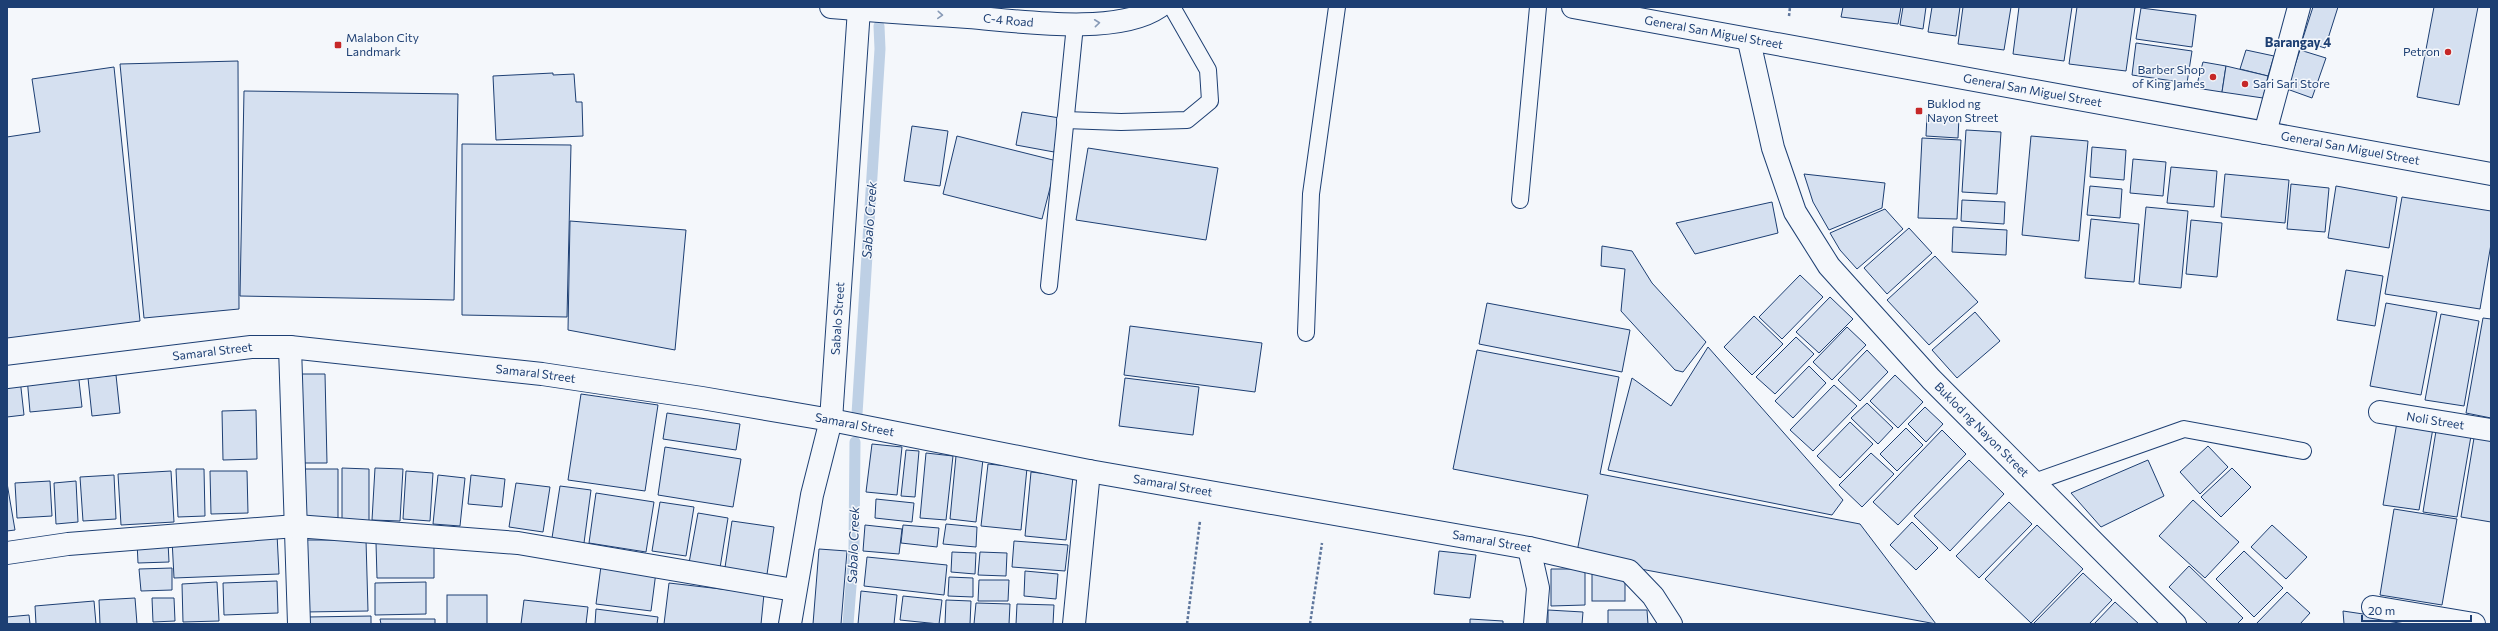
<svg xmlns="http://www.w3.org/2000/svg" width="2498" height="631" viewBox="0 0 2498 631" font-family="Commissioner,sans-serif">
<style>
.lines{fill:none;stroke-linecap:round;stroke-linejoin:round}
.stream{stroke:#bed0e5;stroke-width:11}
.building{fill:#d5e0f0;stroke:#1d3f73}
.service-casing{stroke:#1d3f73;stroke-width:18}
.minor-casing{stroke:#1d3f73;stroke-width:24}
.tertiary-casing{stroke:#1d3f73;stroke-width:24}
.trunk-casing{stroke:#1d3f73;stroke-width:24}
.path{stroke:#5e769c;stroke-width:2.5;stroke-dasharray:3 2;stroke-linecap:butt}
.service{stroke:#f4f7fb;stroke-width:16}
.minor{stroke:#f4f7fb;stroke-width:22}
.tertiary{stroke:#f4f7fb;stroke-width:22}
.trunk{stroke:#f4f7fb;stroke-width:22}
.oneway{stroke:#889bb7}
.poi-dot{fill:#c62828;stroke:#f4f7fb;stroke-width:1.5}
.labels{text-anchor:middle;stroke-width:3;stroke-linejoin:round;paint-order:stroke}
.street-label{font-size:12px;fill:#1d3f73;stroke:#f4f7fb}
.poi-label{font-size:12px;fill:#1d3f73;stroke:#f4f7fb;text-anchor:start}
.neighbourhood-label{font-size:13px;font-weight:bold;fill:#1d3f73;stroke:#f4f7fb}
.water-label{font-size:13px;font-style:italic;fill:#1d3f73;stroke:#f4f7fb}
</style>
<rect width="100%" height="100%" fill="#f4f7fb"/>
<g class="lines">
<g class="stream">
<polyline points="857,414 880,49 879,26"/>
<polyline points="848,624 854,548 855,442"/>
</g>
</g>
<g class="building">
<polygon points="1843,7 1901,7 1898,24 1841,17"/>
<polygon points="1903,7 1926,7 1923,29 1900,25"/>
<polygon points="1932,7 1960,7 1956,36 1928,32"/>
<polygon points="1963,7 2011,7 2004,50 1958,44"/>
<polygon points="2019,7 2072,7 2064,61 2013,54"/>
<polygon points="2077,7 2135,7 2126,71 2069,64"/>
<polygon points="2313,7 2338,7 2325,48 2302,41"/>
<polygon points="2434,7 2478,7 2459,105 2417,97"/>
<polygon points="2141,8 2196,15 2192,47 2136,39"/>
<polygon points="2136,43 2192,51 2187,83 2132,75"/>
<polygon points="2246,50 2274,56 2268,76 2240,69"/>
<polygon points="2300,50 2326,58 2312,98 2287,89"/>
<polygon points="238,61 239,309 144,318 120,64"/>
<polygon points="2203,62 2226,66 2222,92 2196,88"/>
<polygon points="2226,66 2268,76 2263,98 2222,92"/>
<polygon points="114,67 140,321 7,338 7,137 40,132 32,79"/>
<polygon points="553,73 553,75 574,74 576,102 582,102 583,136 496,140 493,76"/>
<polygon points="244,91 458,94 454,300 240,296"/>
<polygon points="1022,112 1060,118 1054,152 1016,145"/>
<polygon points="1927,115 1959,117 1958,138 1926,136"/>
<polygon points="912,126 948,131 940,186 904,181"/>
<polygon points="1966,130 2001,132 1997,194 1962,192"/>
<polygon points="957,136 1057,161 1042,219 943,194"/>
<polygon points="2031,136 2088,141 2079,241 2022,235"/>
<polygon points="1922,138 1961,140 1957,219 1918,218"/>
<polygon points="462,144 571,145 567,317 462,315"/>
<polygon points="2092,147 2126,150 2124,180 2090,177"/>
<polygon points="1088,148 1218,168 1206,240 1076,220"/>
<polygon points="2133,159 2166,162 2163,196 2130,193"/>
<polygon points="2171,167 2217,171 2214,207 2167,203"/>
<polygon points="1804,174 1885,183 1882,208 1829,230 1813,202"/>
<polygon points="2225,174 2289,180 2285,223 2221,217"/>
<polygon points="2291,184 2329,188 2325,232 2287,229"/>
<polygon points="2090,186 2122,189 2120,218 2087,215"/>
<polygon points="2336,186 2397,197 2389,248 2328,238"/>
<polygon points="2402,197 2491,211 2491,244 2480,309 2385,294"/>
<polygon points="1962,200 2005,202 2004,224 1961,221"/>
<polygon points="1772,202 1778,233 1695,254 1676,223"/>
<polygon points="2146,207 2188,211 2181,288 2139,284"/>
<polygon points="1885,209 1903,229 1857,269 1840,250 1830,233"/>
<polygon points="2091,219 2139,224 2134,282 2085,278"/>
<polygon points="2191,220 2222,223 2217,277 2186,274"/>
<polygon points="570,221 686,230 675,350 568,330"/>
<polygon points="1953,227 2007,230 2006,255 1952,252"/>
<polygon points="1909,228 1932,253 1887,294 1864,268"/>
<polygon points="1602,246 1632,251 1652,283 1706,342 1683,372 1675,370 1621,311 1625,269 1601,266"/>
<polygon points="1935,256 1978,302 1929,345 1887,300"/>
<polygon points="2346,270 2383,276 2375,326 2337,320"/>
<polygon points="1800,275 1823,297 1782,339 1759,317"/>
<polygon points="1830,297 1853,319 1819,353 1796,332"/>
<polygon points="1487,303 1630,330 1622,372 1479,344"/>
<polygon points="2386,303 2437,312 2421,395 2370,386"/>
<polygon points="1975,312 2000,341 1957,378 1932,350"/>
<polygon points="2441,314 2479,321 2464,406 2425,400"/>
<polygon points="1754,316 1783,344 1752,375 1724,347"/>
<polygon points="2483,318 2491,319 2491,418 2466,413"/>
<polygon points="1130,326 1262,343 1255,392 1124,375"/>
<polygon points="1847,327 1866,345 1832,380 1813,362"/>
<polygon points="1796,337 1814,354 1775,394 1756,377"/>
<polygon points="1708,347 1843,500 1832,515 1608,470 1632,378 1671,406"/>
<polygon points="1477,350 1619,377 1600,474 1860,524 1936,624 1576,557 1588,495 1453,469"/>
<polygon points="1867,350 1888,372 1860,401 1838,380"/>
<polygon points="1809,366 1826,383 1793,418 1775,401"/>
<polygon points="78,372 82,407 30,412 27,377"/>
<polygon points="299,374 325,374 327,463 301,463"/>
<polygon points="116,375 120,413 92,416 88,378"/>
<polygon points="1895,375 1923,402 1898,428 1870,401"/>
<polygon points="1125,378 1199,387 1193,435 1119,426"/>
<polygon points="20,379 24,415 7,417 7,381"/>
<polygon points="1834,385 1857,406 1813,451 1790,430"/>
<polygon points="581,394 658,405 645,491 568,480"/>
<polygon points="1867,403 1893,428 1878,444 1851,418"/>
<polygon points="1925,407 1943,424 1926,442 1908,424"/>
<polygon points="256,410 257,459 223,460 222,411"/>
<polygon points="667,413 740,424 736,450 663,439"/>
<polygon points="1850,422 1873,444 1840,478 1817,456"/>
<polygon points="2397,422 2433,428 2419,510 2383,505"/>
<polygon points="1906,428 1923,445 1897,471 1880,454"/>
<polygon points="1942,430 1966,454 1898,525 1873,502"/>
<polygon points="2436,431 2471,436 2457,517 2423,512"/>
<polygon points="2474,438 2491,440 2491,522 2461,517"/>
<polygon points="872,444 902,447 897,495 866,492"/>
<polygon points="2208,446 2228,467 2200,494 2180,472"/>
<polygon points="665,447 741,459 733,507 658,495"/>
<polygon points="906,450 919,451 915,497 901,496"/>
<polygon points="926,453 953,456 946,520 920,518"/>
<polygon points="1871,453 1894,474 1862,507 1839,485"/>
<polygon points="956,456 983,459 976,522 950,519"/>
<polygon points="1969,460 2004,494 1950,551 1914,516"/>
<polygon points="2148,460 2164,496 2101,527 2071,493"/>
<polygon points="988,464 1027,468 1021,530 981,526"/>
<polygon points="342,468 369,469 369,522 342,521"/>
<polygon points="375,468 403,469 400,521 372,520"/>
<polygon points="2232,468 2251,487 2221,517 2201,497"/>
<polygon points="176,469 204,469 205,516 178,517"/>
<polygon points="305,469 338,469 338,518 304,517"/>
<polygon points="171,471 174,522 121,525 118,474"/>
<polygon points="210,471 247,471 248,513 211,514"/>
<polygon points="406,471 433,473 430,521 403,519"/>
<polygon points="1031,472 1073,477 1066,540 1025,536"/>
<polygon points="114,475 116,519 83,521 80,477"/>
<polygon points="438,475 465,478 460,526 433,524"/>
<polygon points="471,475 505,479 502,507 468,504"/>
<polygon points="50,481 52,516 17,518 15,483"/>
<polygon points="76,481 78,522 56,524 54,483"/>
<polygon points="7,483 15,530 7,531"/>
<polygon points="516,483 550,487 543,532 509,527"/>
<polygon points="560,486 591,490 584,543 552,538"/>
<polygon points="596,493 654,502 646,552 589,543"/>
<polygon points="876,499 914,503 912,522 875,518"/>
<polygon points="2193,500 2239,542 2205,578 2159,536"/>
<polygon points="660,502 694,507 686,556 652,551"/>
<polygon points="2009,502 2032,524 1979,578 1956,556"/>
<polygon points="2394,509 2457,519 2442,605 2380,595"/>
<polygon points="698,513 728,518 720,568 689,563"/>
<polygon points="732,521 774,527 766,581 724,574"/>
<polygon points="1912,522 1938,548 1916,570 1890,545"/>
<polygon points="946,524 977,527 976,547 943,544"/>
<polygon points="865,525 902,529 899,554 863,551"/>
<polygon points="903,525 939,528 937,547 901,543"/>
<polygon points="2037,525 2083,569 2031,623 1985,579"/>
<polygon points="2272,525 2307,557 2286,579 2251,547"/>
<polygon points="277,534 279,574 174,578 172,539"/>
<polygon points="304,540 366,540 368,611 305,612"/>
<polygon points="1014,541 1068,545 1065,571 1012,567"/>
<polygon points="137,542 168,542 169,562 138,563"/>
<polygon points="434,542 434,578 377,578 376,543"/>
<polygon points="819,549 847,551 841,624 813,624"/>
<polygon points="1439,551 1476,555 1470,598 1434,594"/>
<polygon points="2244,551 2283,588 2254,617 2216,579"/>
<polygon points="952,552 976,553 975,574 951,572"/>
<polygon points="980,552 1007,553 1006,576 978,575"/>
<polygon points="867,557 947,565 944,595 864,586"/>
<polygon points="601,566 656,572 651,611 596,604"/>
<polygon points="2189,566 2243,618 2237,624 2208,624 2169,587"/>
<polygon points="172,568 172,590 141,591 139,569"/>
<polygon points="1551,569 1585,569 1585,605 1551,606"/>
<polygon points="1025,571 1058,574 1056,599 1024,596"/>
<rect x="1592" y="572" width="33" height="29"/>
<polygon points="2083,573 2112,600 2089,624 2033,624"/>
<polygon points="949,577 973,578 973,597 948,596"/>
<polygon points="979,580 1009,580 1008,601 978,601"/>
<polygon points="277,581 278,613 224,615 223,583"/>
<polygon points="217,582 219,621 183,622 182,584"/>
<polygon points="426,582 426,614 375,615 375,583"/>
<polygon points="669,583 764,594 761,624 664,624"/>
<polygon points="861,591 897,595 894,624 858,624"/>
<polygon points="2287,592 2310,613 2300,624 2256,624"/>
<rect x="447" y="595" width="40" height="29"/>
<polygon points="903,596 942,600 939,624 900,620"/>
<polygon points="135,598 137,624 100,624 99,600"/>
<polygon points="152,598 174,598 175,621 153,622"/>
<polygon points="524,600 588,607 586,624 521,624"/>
<polygon points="946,600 971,601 970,624 945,624"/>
<polygon points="94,601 96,624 36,624 35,606"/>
<polygon points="2115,602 2139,624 2094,624"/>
<polygon points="976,603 1010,604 1009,624 974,624"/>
<polygon points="1017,604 1054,605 1053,624 1016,624"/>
<polygon points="596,609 658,617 657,624 595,624"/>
<polygon points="1548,610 1583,612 1582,624 1548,624"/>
<polygon points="1608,610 1647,610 1648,624 1608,624"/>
<polygon points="2343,611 2397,619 2396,624 2344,624"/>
<polygon points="29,615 30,624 7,624 7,617"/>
<polygon points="371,616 371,624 307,624 307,617"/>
<polygon points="380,619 435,619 435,624 381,624"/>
<polygon points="1470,619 1503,621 1503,624 1470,624"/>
</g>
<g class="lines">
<defs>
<g id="service">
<polyline points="1065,120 1121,122 1187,120 1210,101 1208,70 1172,7"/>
<polyline points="1520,200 1538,7"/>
<polyline points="1049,286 1075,25"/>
<polyline points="1306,333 1311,194 1337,7"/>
<polyline points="2034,482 2184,429 2303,451"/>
</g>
<g id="minor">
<path id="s1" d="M 1749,41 L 1773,148 L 1795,212 L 1829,266 L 1931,379 L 2175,624"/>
<polyline points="2265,133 2299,7"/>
<polyline points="290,347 299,624"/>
<path id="s2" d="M 7,377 L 251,347 L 290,347 L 542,374 L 702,398 L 831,420 L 1089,471 L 1529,548 L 1629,571 L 1653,596 L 1671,624"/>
<path id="s3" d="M 2380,412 L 2491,430"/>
<polyline points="1529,548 1538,588 1535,624"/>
<polyline points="7,553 68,544 296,526 518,543 794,590"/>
<polyline points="2373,607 2474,624"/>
<polyline points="1074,624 1089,471"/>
</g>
<g id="tertiary">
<path id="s4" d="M 790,624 L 812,495 L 831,420 L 859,9"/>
</g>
<g id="trunk">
<path id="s5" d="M 831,7 C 877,11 922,14 968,17 C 1019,21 1117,36 1159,7"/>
<path id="s6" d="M 1573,7 L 2491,174"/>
</g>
</defs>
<use href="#service" class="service-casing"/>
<use href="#minor" class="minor-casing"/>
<use href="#tertiary" class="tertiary-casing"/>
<use href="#trunk" class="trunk-casing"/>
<g class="path">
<polyline points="1789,16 1790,7"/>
<polyline points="1187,624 1200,521"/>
<polyline points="1310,624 1322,543"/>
</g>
<use href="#service" class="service"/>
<use href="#minor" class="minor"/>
<use href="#tertiary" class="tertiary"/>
<use href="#trunk" class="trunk"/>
</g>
<defs><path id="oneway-chevron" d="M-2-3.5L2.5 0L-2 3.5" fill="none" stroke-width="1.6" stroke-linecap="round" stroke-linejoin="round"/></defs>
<g class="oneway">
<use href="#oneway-chevron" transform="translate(940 15) rotate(4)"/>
<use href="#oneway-chevron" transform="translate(1097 23) rotate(-6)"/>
</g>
<g class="poi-dot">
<rect x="334" y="41" width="8" height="8" rx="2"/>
<circle cx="2448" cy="52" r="4"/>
<circle cx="2213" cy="77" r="4"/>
<circle cx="2245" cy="84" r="4"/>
<rect x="1915" y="107" width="8" height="8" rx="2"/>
</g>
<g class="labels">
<g class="street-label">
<text dy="4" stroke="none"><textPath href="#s5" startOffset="178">C-4 Road</textPath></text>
<text dy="4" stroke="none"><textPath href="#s6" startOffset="143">General San Miguel Street</textPath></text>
<text dy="4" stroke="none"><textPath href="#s6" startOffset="467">General San Miguel Street</textPath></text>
<text dy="4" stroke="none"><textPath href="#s6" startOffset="790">General San Miguel Street</textPath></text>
<text dy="4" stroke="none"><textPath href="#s4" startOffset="310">Sabalo Street</textPath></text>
<text dy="4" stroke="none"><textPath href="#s2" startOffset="207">Samaral Street</textPath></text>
<text dy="4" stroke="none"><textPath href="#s2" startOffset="532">Samaral Street</textPath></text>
<text dy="4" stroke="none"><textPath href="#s3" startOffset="56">Noli Street</textPath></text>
<text dy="4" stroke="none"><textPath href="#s2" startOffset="855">Samaral Street</textPath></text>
<text dy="4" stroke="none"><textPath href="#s1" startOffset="465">Buklod ng Nayon Street</textPath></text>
<text dy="4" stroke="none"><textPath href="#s2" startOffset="1179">Samaral Street</textPath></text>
<text dy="4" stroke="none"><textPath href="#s2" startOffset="1503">Samaral Street</textPath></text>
</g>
<g class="poi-label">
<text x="346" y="42">Malabon City<tspan x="346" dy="14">Landmark</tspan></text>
<text x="2440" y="56" text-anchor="end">Petron</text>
<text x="2205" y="74" text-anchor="end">Barber Shop<tspan x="2205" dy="14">of King James</tspan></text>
<text x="2253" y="88">Sari Sari Store</text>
<text x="1927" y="108">Buklod ng<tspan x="1927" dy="14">Nayon Street</tspan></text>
</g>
<g class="neighbourhood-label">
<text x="2298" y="47">Barangay 4</text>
</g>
<g class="water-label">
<text transform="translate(869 220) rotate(-86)" y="5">Sabalo Creek</text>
<text transform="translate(853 545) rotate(-88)" y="5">Sabalo Creek</text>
</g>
</g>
<rect width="2498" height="631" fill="none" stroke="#1d3f73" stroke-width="16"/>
<path d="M2362 615v6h109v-6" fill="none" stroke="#1d3f73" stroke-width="2"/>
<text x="2368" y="615" font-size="12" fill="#1d3f73" stroke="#f4f7fb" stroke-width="3" paint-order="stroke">20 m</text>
</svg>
